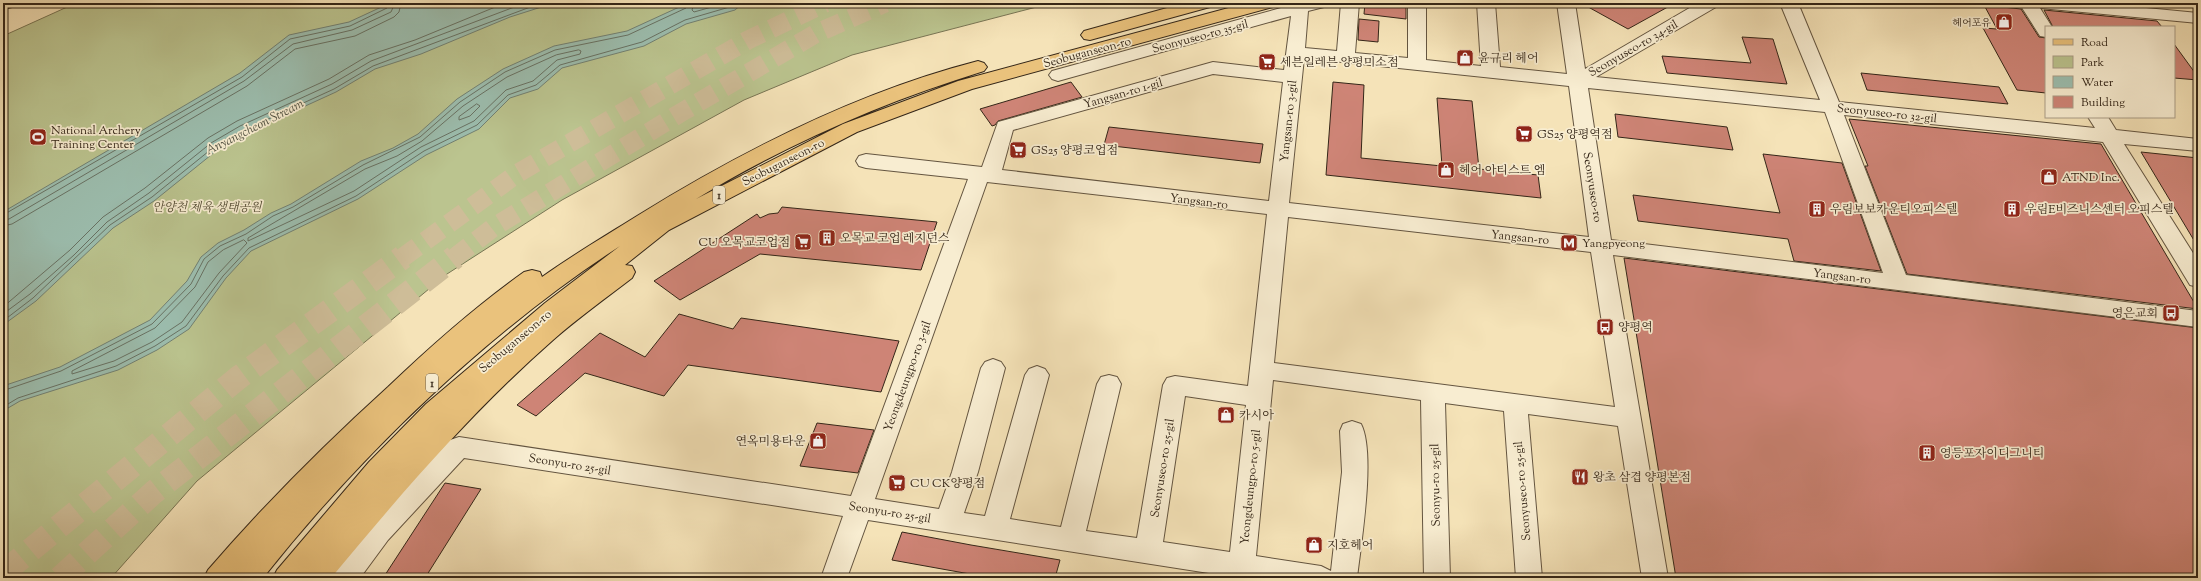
<svg xmlns="http://www.w3.org/2000/svg" width="2201" height="581" viewBox="0 0 2201 581" font-family="'Sorts Mill Goudy','Noto Serif KR',serif">
<style>
.green{fill:#bbc48f;stroke:#787554}
.water{fill:#9cbeaf;stroke:#728173}
.lines{fill:none;stroke-linecap:round;stroke-linejoin:round}
.shore{stroke:#687264;stroke-width:1}
.building{fill:#ce8476;stroke:#342618}
.highway-tunnel-far1{stroke:#cebd98;stroke-width:19;stroke-dasharray:19 10;stroke-linecap:butt}
.highway-tunnel{stroke:#cebd98;stroke-width:24;stroke-dasharray:24 12;stroke-linecap:butt}
.minor-casing{stroke:#645540;stroke-width:2}
.major-casing{stroke:#342618;stroke-width:2}
.minor{fill:#f8edd1;fill-rule:evenodd}
.major{fill:#eac27c;fill-rule:evenodd}
.labels{text-anchor:middle;stroke-width:3.5;stroke-linejoin:round;paint-order:stroke}
.far-poi-label{font-size:10px;fill:#342618;stroke:#f8edd1;text-anchor:end}
.shield{fill:#f8edd1;stroke:#6f6250;stroke-width:1}
.shield-label{font-size:11px;font-weight:bold;fill:#342618}
.street-label{font-size:12px;fill:#342618;stroke:#f8edd1}
.poi-label{font-size:12px;fill:#342618;stroke:#f8edd1;text-anchor:start}
.park-label{font-size:12px;font-style:italic;fill:#564e36;stroke:#f8edd1}
.water-label{font-size:13px;font-style:italic;fill:#535445;stroke:#f8edd1}
</style>
<rect width="100%" height="100%" fill="#f5e3b8"/>
<filter id="stains"><feTurbulence type="fractalNoise" baseFrequency=".005" numOctaves="4"/><feColorMatrix values="0 0 0 0 .2 0 0 0 0 .09 0 0 0 0 .02 0 0 0 .5 -.17"/></filter>
<radialGradient id="worn" r=".72"><stop offset=".6" stop-color="#630" stop-opacity="0"/><stop offset="1" stop-color="#630" stop-opacity=".3"/></radialGradient>
<polygon class="green" points="76,3 1052,3 852,55 744,100 562,200 447,274 197,481 111,578 3,578 3,36"/>
<g class="water">
<polygon points="390,3 554,3 510,17 421,54 375,69 336,92 244,134 216,151 154,201 113,228 36,301 3,325 3,212 240,73 289,35 349,22"/>
<polygon points="688,3 743,3 735,10 686,24 644,46 562,68 538,89 510,98 479,129 426,155 358,199 251,251 226,278 189,329 157,350 118,370 20,401 3,411 3,383 6,385 60,367 150,320 187,281 201,257 218,243 244,230 271,213 291,204 361,161 393,148 418,134 457,99 503,69 554,46 627,31"/>
</g>
<g class="lines">
<g class="shore">
<polyline points="694,3 692,10 694,12 726,3"/>
<polygon points="579,50 581,51 580,54 557,60 533,81 506,90 474,121 421,147 354,191 248,241 248,238 365,169 397,156 422,141 463,106 507,77 556,55"/>
<polygon points="477,104 480,106 470,116 459,120 459,117"/>
<polyline points="3,215 242,77 290,39 350,26 387,8 390,3"/>
<polyline points="3,220 9,219 244,81 293,44 352,30 391,12 395,3"/>
<polyline points="3,226 12,224 247,86 295,49 355,36 394,17 399,12 401,3"/>
<polygon points="244,240 247,243 219,273 182,322 152,342 114,361 72,374 72,371 155,328 195,287 208,262 223,250"/>
<polyline points="3,307 70,250 103,217 145,188 208,138 237,121 329,79 369,55 415,40 505,3"/>
<polyline points="3,314 30,294 74,255 107,222 149,193 211,143 240,126 332,84 371,61 525,3"/>
<polyline points="3,321 33,298 110,225 152,197 214,147 242,131 334,89 373,66 541,3"/>
<polyline points="3,388 8,389 61,371 152,324 191,284 204,259 220,246 246,234 273,216 293,207 363,165 420,137 460,102 505,72 555,50 628,35 686,8 689,3"/>
<polyline points="3,407 18,398 116,366 155,346 186,326 223,276 249,248 356,196 424,151 477,125 508,95 536,85 560,65 642,42 685,20 733,6 737,3"/>
</g>
</g>
<g class="building">
<polygon points="1365,3 1406,3 1406,19 1364,14"/>
<polygon points="1581,3 1675,3 1628,29"/>
<polygon points="1984,5 2021,9 2039,37 2046,38 2046,93 2017,90 1983,28 1997,29"/>
<polygon points="2044,10 2157,21 2162,27 2053,27"/>
<polygon points="1359,19 1379,21 1378,42 1358,40"/>
<polygon points="1742,37 1773,39 1787,84 1667,73 1662,56 1751,63"/>
<polygon points="2174,44 2198,77 2198,80 2174,78"/>
<polygon points="1861,73 1999,87 2008,104 1867,90"/>
<polygon points="1071,82 1082,97 998,121 995,125 992,126 980,109"/>
<polygon points="1333,82 1364,85 1361,158 1442,166 1437,98 1472,101 1479,169 1538,175 1541,198 1326,175"/>
<polygon points="1615,114 1727,127 1733,150 1618,137"/>
<polygon points="1849,119 2101,144 2198,309 1907,274 1865,166 1868,166"/>
<polygon points="1109,127 1263,144 1260,163 1104,145"/>
<polygon points="2141,152 2198,158 2198,247"/>
<polygon points="1763,154 1842,163 1881,271 1794,261 1788,239 1638,221 1633,195 1780,213"/>
<polygon points="782,207 937,222 921,270 760,254 680,300 654,281 757,214 760,218 769,214 778,213"/>
<polygon points="1624,258 2198,328 2198,578 1676,578"/>
<polygon points="679,314 733,329 741,318 899,341 881,392 688,365 664,396 585,373 536,416 517,405 600,333 645,357"/>
<polygon points="817,423 874,430 858,473 800,466"/>
<polygon points="445,483 481,489 425,578 400,578 385,575"/>
<polygon points="902,532 971,545 1060,560 1055,578 994,578 981,576 892,560"/>
</g>
<g class="lines">
<g class="highway-tunnel-far1">
<polyline points="402,258 518,173 748,40 825,3"/>
<polyline points="454,258 494,227 682,112 815,34 885,3"/>
</g>
<g class="highway-tunnel">
<polyline points="3,573 238,378 403,257"/>
<polyline points="60,578 154,492 455,257"/>
</g>
<defs>
<g id="minor">
<path d="M 1299,3 L 1327,3 L 1324,7 L 1308,11 L 1305,48 L 1337,51 L 1341,3 L 1359,3 L 1355,53 L 1408,58 L 1408,3 L 1426,3 L 1426,60 L 1481,66 L 1477,3 L 1495,3 L 1500,67 L 1567,74 L 1557,3 L 1575,3 L 1585,69 L 1698,3 L 1719,3 L 1716,7 L 1596,77 L 1820,100 L 1780,3 L 1798,3 L 1839,102 L 2095,128 L 2088,117 L 2108,117 L 2116,130 L 2198,139 L 2198,151 L 2124,144 L 2198,261 L 2198,287 L 2190,285 L 2103,142 L 1844,115 L 1906,275 L 2198,311 L 2198,327 L 1613,255 L 1668,578 L 1642,578 L 1618,426 L 1528,414 L 1542,578 L 1516,578 L 1504,411 L 1445,403 L 1450,578 L 1424,578 L 1421,400 L 1273,380 L 1256,556 L 1321,566 L 1331,571 L 1342,472 L 1340,431 L 1343,424 L 1352,421 L 1361,424 C 1376,453 1361,543 1357,578 L 1228,578 L 1228,576 L 868,520 L 847,578 L 821,578 L 843,516 L 464,458 L 388,540 L 360,578 L 331,578 L 335,570 L 370,524 L 450,440 L 459,437 L 851,496 L 968,179 L 866,168 L 859,166 L 856,161 L 859,156 L 866,154 L 982,167 L 998,122 L 1213,62 L 1284,70 L 1291,16 L 1058,81 L 1052,79 L 1049,75 L 1052,71 ZM 1304,58 L 1569,86 L 1589,237 L 1289,203 ZM 1213,74 L 1283,82 L 1269,201 L 1002,170 L 1013,130 ZM 1588,88 L 1825,112 L 1883,273 L 1611,240 ZM 987,182 L 1267,214 L 1248,386 L 1175,376 L 1167,378 L 1163,385 L 1137,538 L 1086,531 L 1121,384 L 1117,377 L 1109,375 L 1101,377 L 1097,384 L 1061,527 L 1010,519 L 1049,375 L 1045,369 L 1037,366 L 1029,369 L 1025,375 L 985,516 L 964,513 L 978,472 L 1005,368 L 1001,362 L 993,359 L 985,362 L 981,368 L 952,472 L 939,509 L 875,499 ZM 1288,217 L 1591,252 L 1615,407 L 1274,363 ZM 1185,396 L 1246,405 L 1230,552 L 1163,542 Z"/>
<polygon points="2019,3 2094,3 2198,13 2198,23 2040,8 2052,27 2046,27 2046,37 2040,36"/>
</g>
<g id="major">
<polygon points="3,3 15,3 12,7 3,9"/>
<polygon points="1185,3 1213,3 1210,7 1090,40 1084,39 1081,35 1084,31"/>
<path d="M 1247,3 L 1276,3 L 1273,7 L 972,89 L 857,132 L 669,230 L 625,265 L 632,266 L 635,272 L 632,278 C 606,298 578,318 553,340 C 472,411 400,495 331,578 L 273,578 L 277,570 L 369,462 L 426,404 L 545,303 L 620,246 C 489,331 360,455 263,578 L 204,578 L 208,570 C 264,505 324,445 388,387 C 431,346 475,307 524,272 L 532,270 L 540,272 L 542,277 C 573,255 605,236 637,216 C 742,151 857,92 978,61 L 984,63 L 987,67 L 984,71 C 883,102 787,144 696,199 L 843,124 L 958,81 Z"/>
</g>
</defs>
<use href="#minor" class="minor-casing"/>
<use href="#major" class="major-casing"/>
<use href="#minor" class="minor"/>
<use href="#major" class="major"/>
</g>
<defs>
<symbol id="shop-square" viewBox="-11 -11 22 22"><rect x="-9" y="-9" width="18" height="18" rx="4" fill="#8f2418" stroke="#f8edd1"/><path d="M-5-2.5h2.3a2.7 3.5 0 0 1 5.4 0H5L5.5 6h-11ZM-1.5-2.5h3a1.5 2.3 0 0 0-3 0Z" fill="#fff"/></symbol>
<symbol id="supermarket-square" viewBox="-11 -11 22 22"><rect x="-9" y="-9" width="18" height="18" rx="4" fill="#8f2418" stroke="#f8edd1"/><path d="M-6-5.5h2.5l.6 2H6L4.5 2H-2.5L-4.4-4H-6ZM-1.5 3.2a1.3 1.3 0 1 0 .1 0ZM3 3.2a1.3 1.3 0 1 0 .1 0Z" fill="#fff"/></symbol>
<symbol id="stadium-square" viewBox="-11 -11 22 22"><rect x="-9" y="-9" width="18" height="18" rx="4" fill="#8f2418" stroke="#f8edd1"/><path d="M0-5a6.5 5 0 1 0 0 10a6.5 5 0 1 0 0-10ZM-3.5-1.8h7v3.6h-7Z" fill="#fff"/></symbol>
<symbol id="building-square" viewBox="-11 -11 22 22"><rect x="-9" y="-9" width="18" height="18" rx="4" fill="#8f2418" stroke="#f8edd1"/><path d="M-4-6H4V6H1V3H-1V6H-4ZM-2.5-4.3h1.7v1.8h-1.7ZM.8-4.3h1.7v1.8H.8ZM-2.5-1h1.7V.8h-1.7ZM.8-1h1.7V.8H.8Z" fill="#fff"/></symbol>
<symbol id="metro-square" viewBox="-11 -11 22 22"><rect x="-9" y="-9" width="18" height="18" rx="4" fill="#8f2418" stroke="#f8edd1"/><path d="M-5.5 5V-5H-3L0 0L3-5H5.5V5H3V-.5L0 4L-3-.5V5Z" fill="#fff"/></symbol>
<symbol id="bus-square" viewBox="-11 -11 22 22"><rect x="-9" y="-9" width="18" height="18" rx="4" fill="#8f2418" stroke="#f8edd1"/><path d="M-5-6H5V4H4V6H2V4H-2V6H-4V4H-5ZM-3.5-4V0h7V-4ZM-3.5 1.2v1.5H-2V1.2ZM2 1.2v1.5H3.5V1.2Z" fill="#fff"/></symbol>
<symbol id="restaurant-square" viewBox="-11 -11 22 22"><rect x="-9" y="-9" width="18" height="18" rx="4" fill="#8f2418" stroke="#f8edd1"/><path d="M-5-6h1v4h1v-4h1v4h1v-4h1v5L-1.5 .5V6h-2V.5L-5-1ZM5-6V6H3V1.5H1.5Q1.5-4 5-6Z" fill="#fff"/></symbol>
</defs>
<g fill-rule="evenodd">
<use href="#shop-square" x="1994" y="12" width="20" height="20"/>
<use href="#shop-square" x="1455" y="48" width="20" height="20"/>
<use href="#supermarket-square" x="1257" y="52" width="20" height="20"/>
<use href="#supermarket-square" x="1514" y="124" width="20" height="20"/>
<use href="#stadium-square" x="28" y="127" width="20" height="20"/>
<use href="#supermarket-square" x="1008" y="140" width="20" height="20"/>
<use href="#shop-square" x="1436" y="160" width="20" height="20"/>
<use href="#shop-square" x="2039" y="167" width="20" height="20"/>
<use href="#building-square" x="1807" y="199" width="20" height="20"/>
<use href="#building-square" x="2002" y="199" width="20" height="20"/>
<use href="#building-square" x="817" y="228" width="20" height="20"/>
<use href="#supermarket-square" x="793" y="232" width="20" height="20"/>
<use href="#metro-square" x="1559" y="233" width="20" height="20"/>
<use href="#bus-square" x="2161" y="303" width="20" height="20"/>
<use href="#bus-square" x="1595" y="317" width="20" height="20"/>
<use href="#shop-square" x="1216" y="405" width="20" height="20"/>
<use href="#shop-square" x="808" y="431" width="20" height="20"/>
<use href="#building-square" x="1917" y="443" width="20" height="20"/>
<use href="#restaurant-square" x="1570" y="467" width="20" height="20"/>
<use href="#supermarket-square" x="887" y="473" width="20" height="20"/>
<use href="#shop-square" x="1304" y="535" width="20" height="20"/>
</g>
<g class="labels">
<g class="far-poi-label">
<text x="1991" y="26">헤어포유</text>
</g>
<g class="shield">
<rect x="713" y="186" width="12" height="18" rx="3"/>
<rect x="426" y="374" width="12" height="18" rx="3"/>
</g>
<g class="shield-label">
<text x="719" y="199">1</text>
<text x="432" y="387">1</text>
</g>
<g class="street-label">
<text transform="translate(1200 36) rotate(-15)" y="4">Seonyuseo-ro 35-gil</text>
<text transform="translate(1633 48) rotate(-30)" y="4">Seonyuseo-ro 34-gil</text>
<text transform="translate(1087 52) rotate(-15)" y="4">Seobuganseon-ro</text>
<text transform="translate(1123 93) rotate(-16)" y="4">Yangsan-ro 1-gil</text>
<text transform="translate(1887 113) rotate(6)" y="4">Seonyuseo-ro 32-gil</text>
<text transform="translate(1288 121) rotate(-84)" y="4">Yangsan-ro 3-gil</text>
<text transform="translate(783 162) rotate(-27)" y="4">Seobuganseon-ro</text>
<text transform="translate(1593 187) rotate(81)" y="4">Seonyuseo-ro</text>
<text transform="translate(1199 201) rotate(7)" y="4">Yangsan-ro</text>
<text transform="translate(1520 237) rotate(6)" y="4">Yangsan-ro</text>
<text transform="translate(1842 276) rotate(7)" y="4">Yangsan-ro</text>
<text transform="translate(515 341) rotate(-40)" y="4">Seobuganseon-ro</text>
<text transform="translate(907 376) rotate(-70)" y="4">Yeongdeungpo-ro 3-gil</text>
<text transform="translate(570 464) rotate(9)" y="4">Seonyu-ro 25-gil</text>
<text transform="translate(1162 468) rotate(-81)" y="4">Seonyuseo-ro 25-gil</text>
<text transform="translate(1435 485) rotate(-91)" y="4">Seonyu-ro 25-gil</text>
<text transform="translate(1250 487) rotate(-84)" y="4">Yeongdeungpo-ro 5-gil</text>
<text transform="translate(1522 491) rotate(-95)" y="4">Seonyuseo-ro 25-gil</text>
<text transform="translate(890 512) rotate(9)" y="4">Seonyu-ro 25-gil</text>
</g>
<g class="poi-label">
<text x="1478" y="62">윤규리 헤어</text>
<text x="1280" y="66">세븐일레븐 양평미소점</text>
<text x="51" y="134">National Archery<tspan x="51" dy="14">Training Center</tspan></text>
<text x="1537" y="138">GS25 양평역점</text>
<text x="1031" y="154">GS25 양평코업점</text>
<text x="1459" y="174">헤어 아티스트 엠</text>
<text x="2062" y="181">ATND Inc.</text>
<text x="1830" y="213">우림보보카운티오피스텔</text>
<text x="2025" y="213">우림E비즈니스센터 오피스텔</text>
<text x="840" y="242">오목교 코업 레지던스</text>
<text x="790" y="246" text-anchor="end">CU 오목교코업점</text>
<text x="1582" y="247">Yangpyeong</text>
<text x="2158" y="317" text-anchor="end">영은교회</text>
<text x="1618" y="331">양평역</text>
<text x="1239" y="419">카시아</text>
<text x="805" y="445" text-anchor="end">연옥미용타운</text>
<text x="1940" y="457">영등포자이디그니티</text>
<text x="1593" y="481">왕초 삼겹 양평본점</text>
<text x="910" y="487">CU CK양평점</text>
<text x="1327" y="549">지호헤어</text>
</g>
<g class="park-label">
<text x="207" y="211">안양천 체육 생태공원</text>
</g>
<g class="water-label">
<text transform="translate(254 126) rotate(-27)" y="5">Anyangcheon Stream</text>
</g>
</g>
<rect width="2201" height="581" fill="none" stroke="#f5e3b8" stroke-width="16"/>
<rect x="4" y="4" width="2193" height="573" fill="none" stroke="#342618" stroke-width="2"/>
<rect x="8" y="8" width="2185" height="565" fill="none" stroke="#342618"/>
<rect x="2045" y="26" width="130" height="92" fill="#f8edd1" stroke="#aa9d87"/>
<rect x="2053" y="39" width="20" height="6" fill="#eac27c" stroke="#aa9d87"/>
<text x="2081" y="46" font-size="12" fill="#342618">Road</text>
<rect x="2053" y="56" width="20" height="12" fill="#bbc48f" stroke="#aa9d87"/>
<text x="2081" y="66" font-size="12" fill="#342618">Park</text>
<rect x="2053" y="76" width="20" height="12" fill="#9cbeaf" stroke="#aa9d87"/>
<text x="2081" y="86" font-size="12" fill="#342618">Water</text>
<rect x="2053" y="96" width="20" height="12" fill="#ce8476" stroke="#aa9d87"/>
<text x="2081" y="106" font-size="12" fill="#342618">Building</text>
<rect width="100%" height="100%" filter="url(#stains)"/>
<rect width="100%" height="100%" fill="url(#worn)"/>
</svg>
